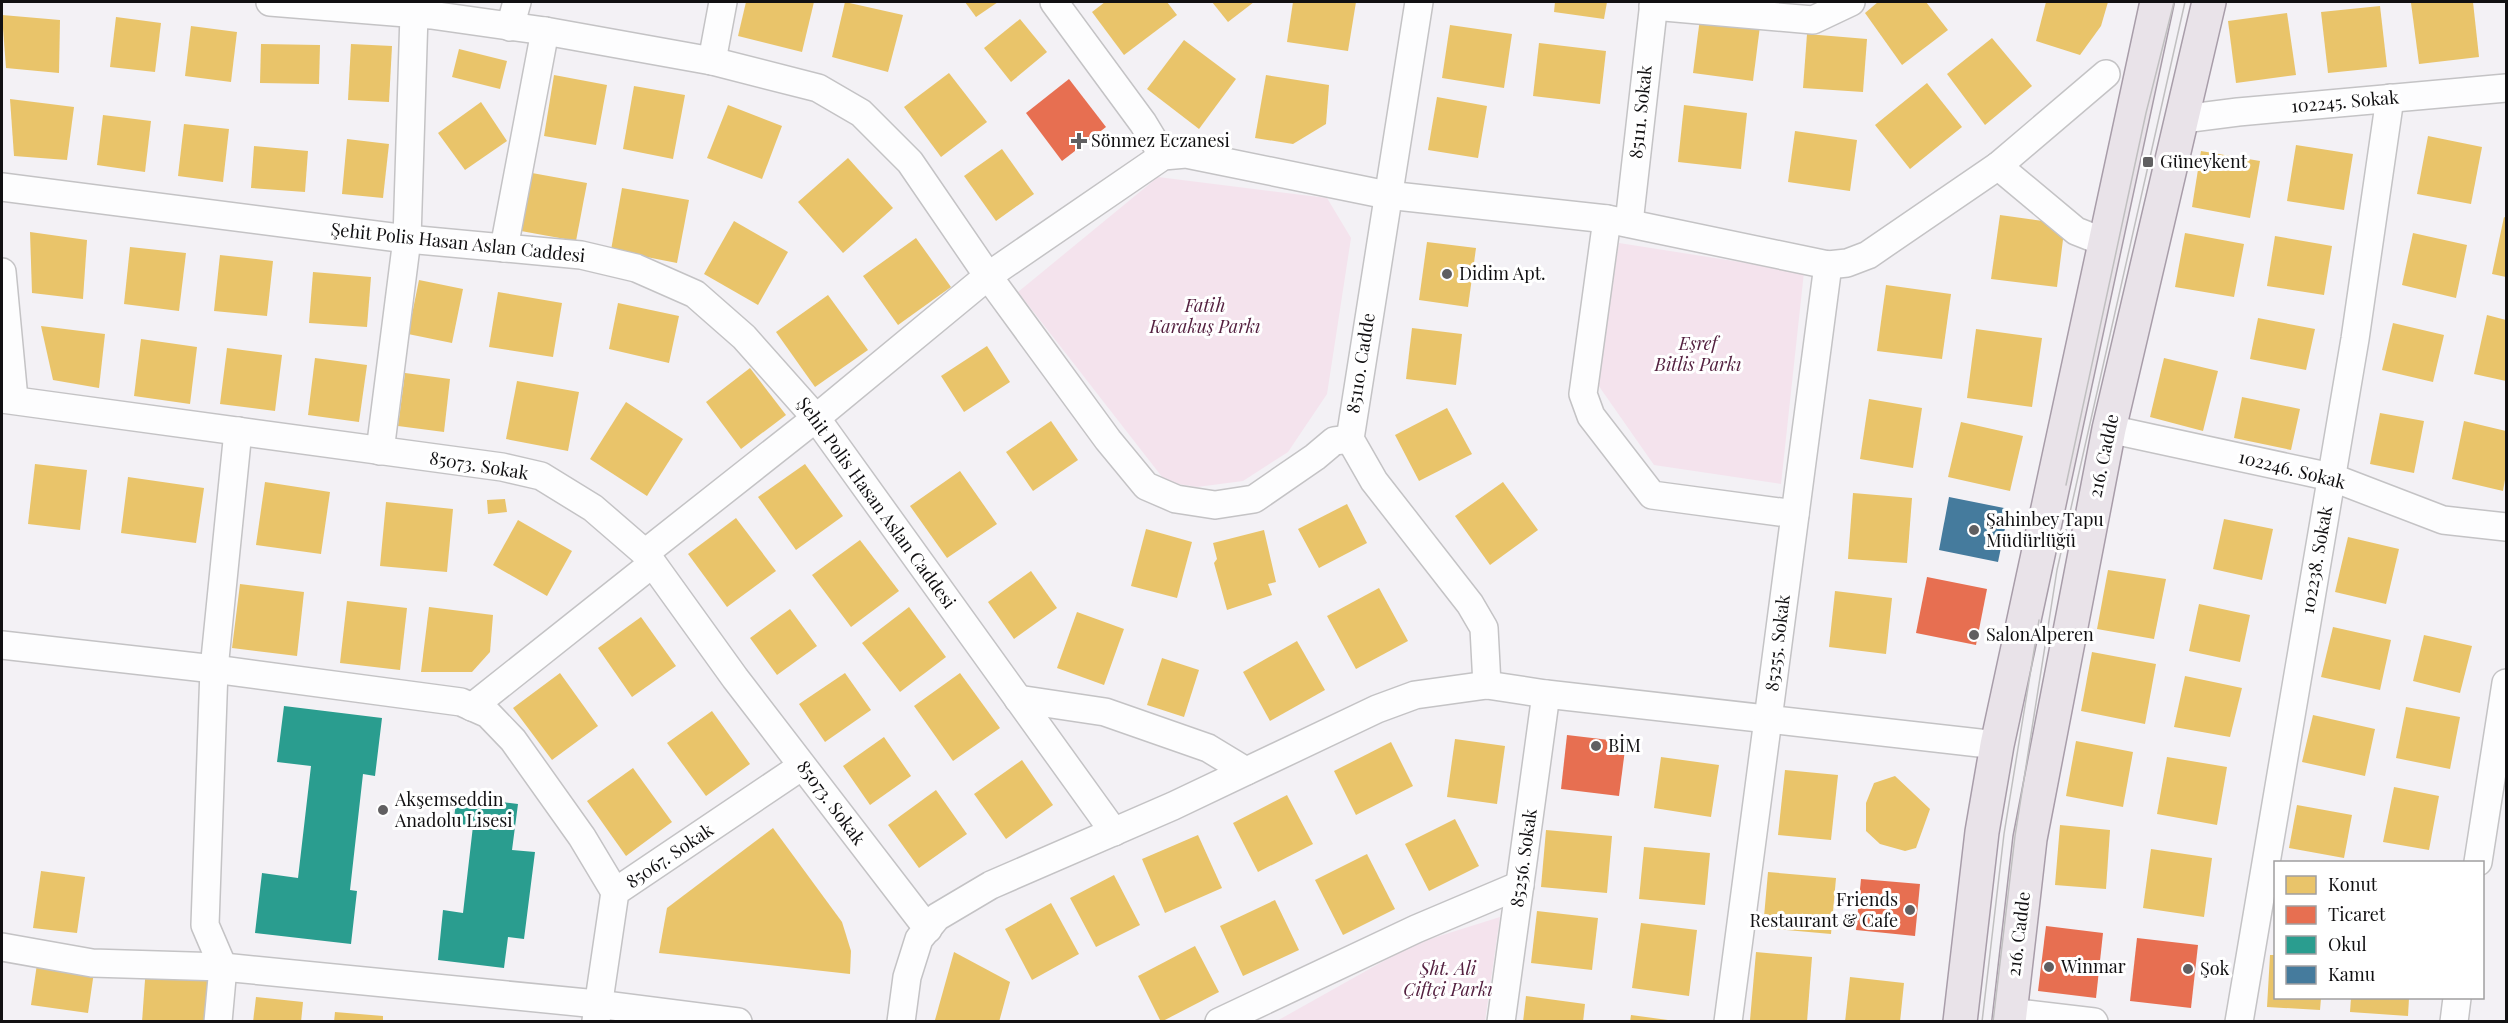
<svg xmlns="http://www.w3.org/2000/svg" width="2508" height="1023" viewBox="0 0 2508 1023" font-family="'Playfair Display',serif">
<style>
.green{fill:#f4e3ed}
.homes{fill:#e9c46a}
.shops{fill:#e76f51}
.schools{fill:#2a9d8f}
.public{fill:#457b9d}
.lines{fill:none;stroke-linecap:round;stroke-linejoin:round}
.minor-casing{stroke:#c4c3c5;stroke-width:30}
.major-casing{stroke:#a89da9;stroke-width:36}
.minor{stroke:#fdfdfe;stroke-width:27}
.major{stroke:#e9e3e9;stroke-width:33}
.tram{stroke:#c0bfc0;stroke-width:1.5}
.poi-dot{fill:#605f61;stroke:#fff;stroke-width:2}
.labels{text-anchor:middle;stroke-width:6;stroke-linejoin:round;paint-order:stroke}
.street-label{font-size:18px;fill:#111012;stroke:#fff}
.poi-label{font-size:18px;fill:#111012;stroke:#fff;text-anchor:start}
.park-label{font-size:18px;font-style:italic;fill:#542140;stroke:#fff}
</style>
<rect width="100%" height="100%" fill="#f3f1f5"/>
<g class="green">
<polygon points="1158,177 1327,198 1351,238 1327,394 1288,452 1243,481 1197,487 1166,482 1018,292"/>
<polygon points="1619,243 1804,272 1781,484 1654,465 1596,382"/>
<polygon points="1500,917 1485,1021 1275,1022 1414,944"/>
</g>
<g class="homes">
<polygon points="746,2 814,2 802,52 738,36"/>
<polygon points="845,2 903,15 888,72 832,57"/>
<polygon points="965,2 998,2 976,17"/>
<polygon points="1105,2 1167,2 1177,15 1124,55 1092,12"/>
<polygon points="1212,2 1254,2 1228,22"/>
<polygon points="1293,2 1356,2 1348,51 1287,42"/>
<polygon points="1555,2 1607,2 1604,19 1554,12"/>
<polygon points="1878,2 1926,2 1948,30 1902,65 1865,13"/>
<polygon points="2046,2 2108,2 2101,26 2080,55 2036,41"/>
<polygon points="2473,2 2479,57 2419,64 2411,3"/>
<polygon points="2380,6 2387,67 2328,73 2321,12"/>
<polygon points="2287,13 2296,75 2236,83 2228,21"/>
<polygon points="2,15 60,20 59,73 6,68"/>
<polygon points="116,17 161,23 155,72 110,67"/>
<polygon points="1700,18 1760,26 1753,81 1693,73"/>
<polygon points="1020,19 1047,52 1011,82 984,48"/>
<polygon points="1450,25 1512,34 1504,88 1442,78"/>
<polygon points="191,26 237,32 231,82 185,76"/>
<polygon points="1807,34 1867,39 1863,92 1803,88"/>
<polygon points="1992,38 2032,86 1985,125 1947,74"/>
<polygon points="1184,40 1236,79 1199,129 1147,89"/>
<polygon points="1539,43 1606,51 1600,104 1533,96"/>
<polygon points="261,44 320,45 319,84 260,83"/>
<polygon points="351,44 392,46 389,102 348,100"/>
<polygon points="459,49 507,61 500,89 452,77"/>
<polygon points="949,73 987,122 941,157 904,107"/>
<polygon points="554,75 607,85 596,145 544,136"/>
<polygon points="1266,75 1329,85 1326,124 1293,144 1255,138"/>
<polygon points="1927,83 1962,127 1910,169 1875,125"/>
<polygon points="634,86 685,95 673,159 623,149"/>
<polygon points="1437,97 1487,106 1478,158 1428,150"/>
<polygon points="10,99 74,107 67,160 14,156"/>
<polygon points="481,102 507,141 465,170 438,133"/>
<polygon points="728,105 782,126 762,179 707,158"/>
<polygon points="1684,105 1747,113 1741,169 1678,162"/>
<polygon points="103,115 151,121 145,172 97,165"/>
<polygon points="184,124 229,129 223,182 178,176"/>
<polygon points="1795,131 1857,140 1850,191 1788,182"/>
<polygon points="2428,136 2482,147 2471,204 2417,194"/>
<polygon points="347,139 389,144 383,198 342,194"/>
<polygon points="2296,145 2353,154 2344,210 2287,201"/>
<polygon points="254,146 308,151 305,192 251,188"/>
<polygon points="1002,149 1034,194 996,221 964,176"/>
<polygon points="2201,151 2260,161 2250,218 2192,207"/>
<polygon points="848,158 893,208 843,253 798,202"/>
<polygon points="532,173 587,183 576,241 521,231"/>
<polygon points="622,188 689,200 677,263 611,250"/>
<polygon points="2000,215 2065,224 2057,287 1991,279"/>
<polygon points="2504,217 2506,218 2506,277 2492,274"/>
<polygon points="734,221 788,252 758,305 704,274"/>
<polygon points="30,232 87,240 83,299 32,293"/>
<polygon points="2185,233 2244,244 2234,297 2175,287"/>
<polygon points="2413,233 2467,245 2456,298 2402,285"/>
<polygon points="2275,236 2332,246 2324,295 2267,286"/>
<polygon points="916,238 951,287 898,325 863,276"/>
<polygon points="1427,242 1476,248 1468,307 1419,300"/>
<polygon points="130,247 186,253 179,311 124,304"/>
<polygon points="220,255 273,261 267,316 214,311"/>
<polygon points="313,272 371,277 367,327 309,323"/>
<polygon points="419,280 463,289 452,343 408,334"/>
<polygon points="1886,285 1951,294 1942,359 1877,351"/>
<polygon points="498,292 562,303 553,357 489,347"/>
<polygon points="828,295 868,350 815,387 776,332"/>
<polygon points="618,303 679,316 669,363 609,349"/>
<polygon points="2487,315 2506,320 2506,381 2474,374"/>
<polygon points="2258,318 2315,329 2306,370 2250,359"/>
<polygon points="2393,323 2444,335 2433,382 2382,370"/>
<polygon points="41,326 105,334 99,388 53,380"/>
<polygon points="1412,328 1462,334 1456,385 1406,379"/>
<polygon points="1976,329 2042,338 2032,407 1967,398"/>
<polygon points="141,339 197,347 190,404 134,396"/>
<polygon points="987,346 1010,382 964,412 941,376"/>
<polygon points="227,348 282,355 275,411 220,404"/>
<polygon points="315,358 367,365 359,422 308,415"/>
<polygon points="2164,358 2218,371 2203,431 2150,417"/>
<polygon points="750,368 786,415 741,449 706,402"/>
<polygon points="405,373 450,379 444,432 398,426"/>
<polygon points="517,381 579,392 568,451 506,439"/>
<polygon points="2242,397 2300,409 2291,450 2234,438"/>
<polygon points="1869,399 1922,408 1913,468 1860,459"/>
<polygon points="626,402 683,439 647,496 590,459"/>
<polygon points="1447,408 1472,454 1419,481 1395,435"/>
<polygon points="2380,413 2424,421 2414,473 2370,464"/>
<polygon points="1051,421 1078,460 1033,491 1006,452"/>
<polygon points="2464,421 2506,431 2506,474 2503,491 2452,479"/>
<polygon points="1961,422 2023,436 2010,491 1948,477"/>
<polygon points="35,464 87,470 80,530 28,524"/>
<polygon points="805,464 843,516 796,550 758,497"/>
<polygon points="960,471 997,524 947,558 910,506"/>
<polygon points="128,477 204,488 196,543 121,533"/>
<polygon points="265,482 330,492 321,554 256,545"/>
<polygon points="1503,482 1538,530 1490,565 1455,516"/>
<polygon points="1853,493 1912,498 1907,563 1848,559"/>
<polygon points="505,499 507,512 488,514 487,500"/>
<polygon points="386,502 453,509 447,572 380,566"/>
<polygon points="1347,504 1367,543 1319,568 1298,529"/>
<polygon points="736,518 776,571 727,607 688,554"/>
<polygon points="2224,519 2273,529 2262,580 2213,569"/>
<polygon points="518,520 572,551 547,596 493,565"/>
<polygon points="1146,529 1192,542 1177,598 1131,586"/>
<polygon points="1264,530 1276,582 1268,584 1272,595 1227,610 1214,563 1217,559 1213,543"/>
<polygon points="2348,537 2399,549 2386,604 2335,592"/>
<polygon points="860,540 899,591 851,627 812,575"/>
<polygon points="2108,570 2166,579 2154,639 2097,629"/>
<polygon points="1031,571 1057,608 1014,639 988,602"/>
<polygon points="240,584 304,592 297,656 232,648"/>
<polygon points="1379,588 1408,641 1356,669 1327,616"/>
<polygon points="1835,591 1892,598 1886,654 1829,647"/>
<polygon points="347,601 407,608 400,670 340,663"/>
<polygon points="2199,604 2250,615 2240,662 2189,651"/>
<polygon points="429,607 493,615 490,652 472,672 421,672"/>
<polygon points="909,607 946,657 900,692 862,643"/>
<polygon points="790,609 817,646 777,675 750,638"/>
<polygon points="1077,612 1124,629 1104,685 1057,668"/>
<polygon points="641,617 676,666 632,697 598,648"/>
<polygon points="2333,627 2391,640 2380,690 2321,677"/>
<polygon points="2424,635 2472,646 2460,693 2413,681"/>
<polygon points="1297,641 1325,690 1270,721 1243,672"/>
<polygon points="2092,652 2156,664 2145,724 2081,711"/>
<polygon points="1162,658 1199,670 1184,717 1147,705"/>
<polygon points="560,673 598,726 552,760 513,708"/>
<polygon points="845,673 871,710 825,742 799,704"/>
<polygon points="960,673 1000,728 953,761 914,706"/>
<polygon points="2185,676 2242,688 2230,737 2174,727"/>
<polygon points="2406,707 2460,717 2450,769 2396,758"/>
<polygon points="712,711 750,764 706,796 667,743"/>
<polygon points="2313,715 2375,729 2365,776 2302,762"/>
<polygon points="884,737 911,776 870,805 843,766"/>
<polygon points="1455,739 1505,746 1497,804 1447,797"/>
<polygon points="2076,741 2133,752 2123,807 2066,796"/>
<polygon points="1391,742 1413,786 1356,815 1334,771"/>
<polygon points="1661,757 1719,765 1711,817 1654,808"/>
<polygon points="2167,757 2227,767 2217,825 2157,814"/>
<polygon points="1022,760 1053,805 1006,839 974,794"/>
<polygon points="633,768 672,822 626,856 587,801"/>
<polygon points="1785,770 1838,775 1831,840 1778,835"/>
<polygon points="1895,776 1930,809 1916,848 1905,851 1880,844 1866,831 1866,803 1874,783"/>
<polygon points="2394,787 2439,796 2429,850 2383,842"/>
<polygon points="936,790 967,834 919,868 888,825"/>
<polygon points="1287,795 1313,844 1258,872 1233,823"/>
<polygon points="2297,805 2352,815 2344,858 2289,848"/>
<polygon points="1455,819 1479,866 1429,891 1405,844"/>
<polygon points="2060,825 2110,830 2106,889 2055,885"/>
<polygon points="773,828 842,922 851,951 850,974 659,953 667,908"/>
<polygon points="1546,830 1612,836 1607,893 1541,887"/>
<polygon points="1198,835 1222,888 1165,913 1142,859"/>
<polygon points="1644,847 1710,853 1705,905 1639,899"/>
<polygon points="2151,849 2212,858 2204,917 2143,908"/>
<polygon points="1367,854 1395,909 1343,935 1315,880"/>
<polygon points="41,871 85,877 77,933 33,928"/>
<polygon points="1768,872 1836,878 1831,934 1763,928"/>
<polygon points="1114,875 1140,925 1096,947 1070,898"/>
<polygon points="1275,900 1299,950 1243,976 1220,926"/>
<polygon points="1051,903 1079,954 1032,980 1005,929"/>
<polygon points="1537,911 1598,918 1592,970 1531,963"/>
<polygon points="1641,923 1697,930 1689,996 1632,988"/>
<polygon points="1195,946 1219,992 1161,1022 1138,976"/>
<polygon points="954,952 1010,982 999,1022 935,1020"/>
<polygon points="1756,952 1812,957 1807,1022 1750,1020"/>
<polygon points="2270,955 2276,955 2276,998 2321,998 2320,1010 2267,1007"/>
<polygon points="38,957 95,965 88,1013 31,1005"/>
<polygon points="146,966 215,973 212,1022 142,1022"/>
<polygon points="1850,977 1904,983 1900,1022 1845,1022"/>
<polygon points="1526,996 1585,1004 1583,1022 1523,1022"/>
<polygon points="256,997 303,1002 301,1022 253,1022"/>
<polygon points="2351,998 2409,998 2408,1016 2350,1012"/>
<polygon points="335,1012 383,1016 383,1022 334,1022"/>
<polygon points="1631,1015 1668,1020 1668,1022 1630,1022"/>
</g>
<g class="shops">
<polygon points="1069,79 1106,127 1062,161 1026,113"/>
<polygon points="1927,577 1987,589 1976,645 1916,633"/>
<polygon points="1567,735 1626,742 1619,796 1561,789"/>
<polygon points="1861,879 1920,884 1915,936 1856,930"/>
<polygon points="2046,926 2103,933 2096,998 2038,991"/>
<polygon points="2137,938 2198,945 2191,1008 2130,1001"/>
</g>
<g class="schools">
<polygon points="284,706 382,718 375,776 363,774 350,890 357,891 351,944 255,933 262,873 298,878 311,766 277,762"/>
<polygon points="457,797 518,804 512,850 535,852 524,939 508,937 504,968 438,960 443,910 463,913 473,826 453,824"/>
</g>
<polygon class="public" points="1949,497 2009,509 1998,562 1939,550"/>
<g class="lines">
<defs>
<g id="minor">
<polyline points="270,2 431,15 545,31 712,61 818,88 861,113 910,162 988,276 1108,440 1146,486 1176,499 1215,505 1254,499 1315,457 1334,441 1350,439"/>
<polyline points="1054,2 1143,123 1163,156"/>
<polyline points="1419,2 1350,439 1374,481 1470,604 1484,628 1487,685"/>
<polyline points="1653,6 1813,20 1851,2"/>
<polyline points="510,27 517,2"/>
<polyline points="712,61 723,2"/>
<polyline points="2183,119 2238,112 2506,88"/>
<polyline points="1998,166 2106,74"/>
<polyline points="2,187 407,239 581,255 636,268 695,294 744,337 816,418 1114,832"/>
<polyline points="1607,219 1583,394 1591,416 1652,495 1795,514"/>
<polyline points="1629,223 1654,2"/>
<polyline points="504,248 545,31"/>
<polyline points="2,272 14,399"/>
<polyline points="2,399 502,467 541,476 593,508 645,553 735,678 928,929"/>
<polyline points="2109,429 2331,477 2443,520 2506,527"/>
<polyline points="380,451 407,239 414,14"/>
<polyline points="645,553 816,418 988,276 1163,156 1186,154 1387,195 1607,219 1828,265 1847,263 1868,255 1998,166 2076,231 2104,242"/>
<polyline points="2,645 214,669 461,702 488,714 513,740 582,837 615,892"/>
<polyline points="1018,699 1105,712 1208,748 1246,771"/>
<polyline points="472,707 652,564"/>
<polyline points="2478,862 2506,683"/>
<polyline points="2,947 92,963 223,967 597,1004 738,1022"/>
<polyline points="2010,1012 2094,1022"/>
<polyline points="596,1021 615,892 802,766"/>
<polyline points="218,1022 223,967 205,925 214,669 238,431"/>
<polyline points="901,1022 907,977 919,939 937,917 991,885 1173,806 1377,709 1415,695 1487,685 1546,694 1997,745"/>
<polyline points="1219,1022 1416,929 1520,885"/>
<polyline points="1501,1022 1546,694"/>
<polyline points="1728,1022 1828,265"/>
<polyline points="2239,1022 2355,339 2390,98"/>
<polyline points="2454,1022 2457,998"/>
</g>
<g id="major">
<polyline points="1960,1022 1982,832 1997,745 2157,2"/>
<polyline points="2009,1022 2030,839 2109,429 2209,2"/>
</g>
</defs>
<use href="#minor" class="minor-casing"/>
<use href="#major" class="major-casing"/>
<use href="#minor" class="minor"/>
<use href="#major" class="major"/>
<g class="tram">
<polyline points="2066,485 2146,113 2174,2"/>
<polyline points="1982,1022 2004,834 2039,620"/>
<polyline points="1993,1022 2015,836 2057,570 2185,2"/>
</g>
</g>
<g class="poi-dot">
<path d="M1076 132h6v6h6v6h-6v6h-6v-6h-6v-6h6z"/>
<rect x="2142" y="156" width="12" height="12" rx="3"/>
<circle cx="1447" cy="274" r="6"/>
<circle cx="1974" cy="530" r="6"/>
<circle cx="1974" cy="635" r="6"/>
<circle cx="1596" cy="746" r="6"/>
<circle cx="383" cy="810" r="6"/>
<circle cx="1910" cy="910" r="6"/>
<circle cx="2049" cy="967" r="6"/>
<circle cx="2188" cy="969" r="6"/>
</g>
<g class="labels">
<g class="street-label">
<text transform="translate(2345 102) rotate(-5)" y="6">102245. Sokak</text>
<text transform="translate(1641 112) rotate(-84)" y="6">85111. Sokak</text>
<text transform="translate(458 243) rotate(6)" y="6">Şehit Polis Hasan Aslan Caddesi</text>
<text transform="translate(1361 363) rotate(-81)" y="6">85110. Cadde</text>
<text transform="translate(2104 456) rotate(-78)" y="6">216. Cadde</text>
<text transform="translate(479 466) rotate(9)" y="6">85073. Sokak</text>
<text transform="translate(2292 470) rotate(14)" y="6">102246. Sokak</text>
<text transform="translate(876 503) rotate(54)" y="6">Şehit Polis Hasan Aslan Caddesi</text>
<text transform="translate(2317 560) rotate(-80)" y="6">102238. Sokak</text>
<text transform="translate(1778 643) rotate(-83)" y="6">85255. Sokak</text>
<text transform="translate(831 803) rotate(53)" y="6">85073. Sokak</text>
<text transform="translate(670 856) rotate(-34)" y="6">85067. Sokak</text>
<text transform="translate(1524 858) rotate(-82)" y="6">85256. Sokak</text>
<text transform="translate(2019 934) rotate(-83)" y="6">216. Cadde</text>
</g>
<g class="poi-label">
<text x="1091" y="147">Sönmez Eczanesi</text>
<text x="2160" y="168">Güneykent</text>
<text x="1459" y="280">Didim Apt.</text>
<text x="1986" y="526">Şahinbey Tapu<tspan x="1986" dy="21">Müdürlüğü</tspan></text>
<text x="1986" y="641">SalonAlperen</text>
<text x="1608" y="752">BİM</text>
<text x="395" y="806">Akşemseddin<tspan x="395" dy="21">Anadolu Lisesi</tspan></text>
<text x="1898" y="906" text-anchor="end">Friends<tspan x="1898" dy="21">Restaurant &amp; Cafe</tspan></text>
<text x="2061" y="973">Winmar</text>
<text x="2200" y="975">Şok</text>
</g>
<g class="park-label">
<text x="1205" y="312">Fatih<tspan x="1205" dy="21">Karakuş Parkı</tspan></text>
<text x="1698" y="350">Eşref<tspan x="1698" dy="21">Bitlis Parkı</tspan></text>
<text x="1448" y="975">Şht. Ali<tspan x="1448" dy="21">Çiftçi Parkı</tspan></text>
</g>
</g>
<rect width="2508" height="1023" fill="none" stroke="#111012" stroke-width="6"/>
<rect x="2274" y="861" width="210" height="138" fill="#ffffff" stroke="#a09fa0" stroke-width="1.5"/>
<rect x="2286" y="876" width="30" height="18" fill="#e9c46a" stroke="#a09fa0" stroke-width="1.5"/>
<text x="2328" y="891" font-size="18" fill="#111012">Konut</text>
<rect x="2286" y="906" width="30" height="18" fill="#e76f51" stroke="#a09fa0" stroke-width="1.5"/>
<text x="2328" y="921" font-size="18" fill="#111012">Ticaret</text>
<rect x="2286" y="936" width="30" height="18" fill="#2a9d8f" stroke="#a09fa0" stroke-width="1.5"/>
<text x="2328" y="951" font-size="18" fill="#111012">Okul</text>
<rect x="2286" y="966" width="30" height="18" fill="#457b9d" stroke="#a09fa0" stroke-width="1.5"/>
<text x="2328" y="981" font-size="18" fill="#111012">Kamu</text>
</svg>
